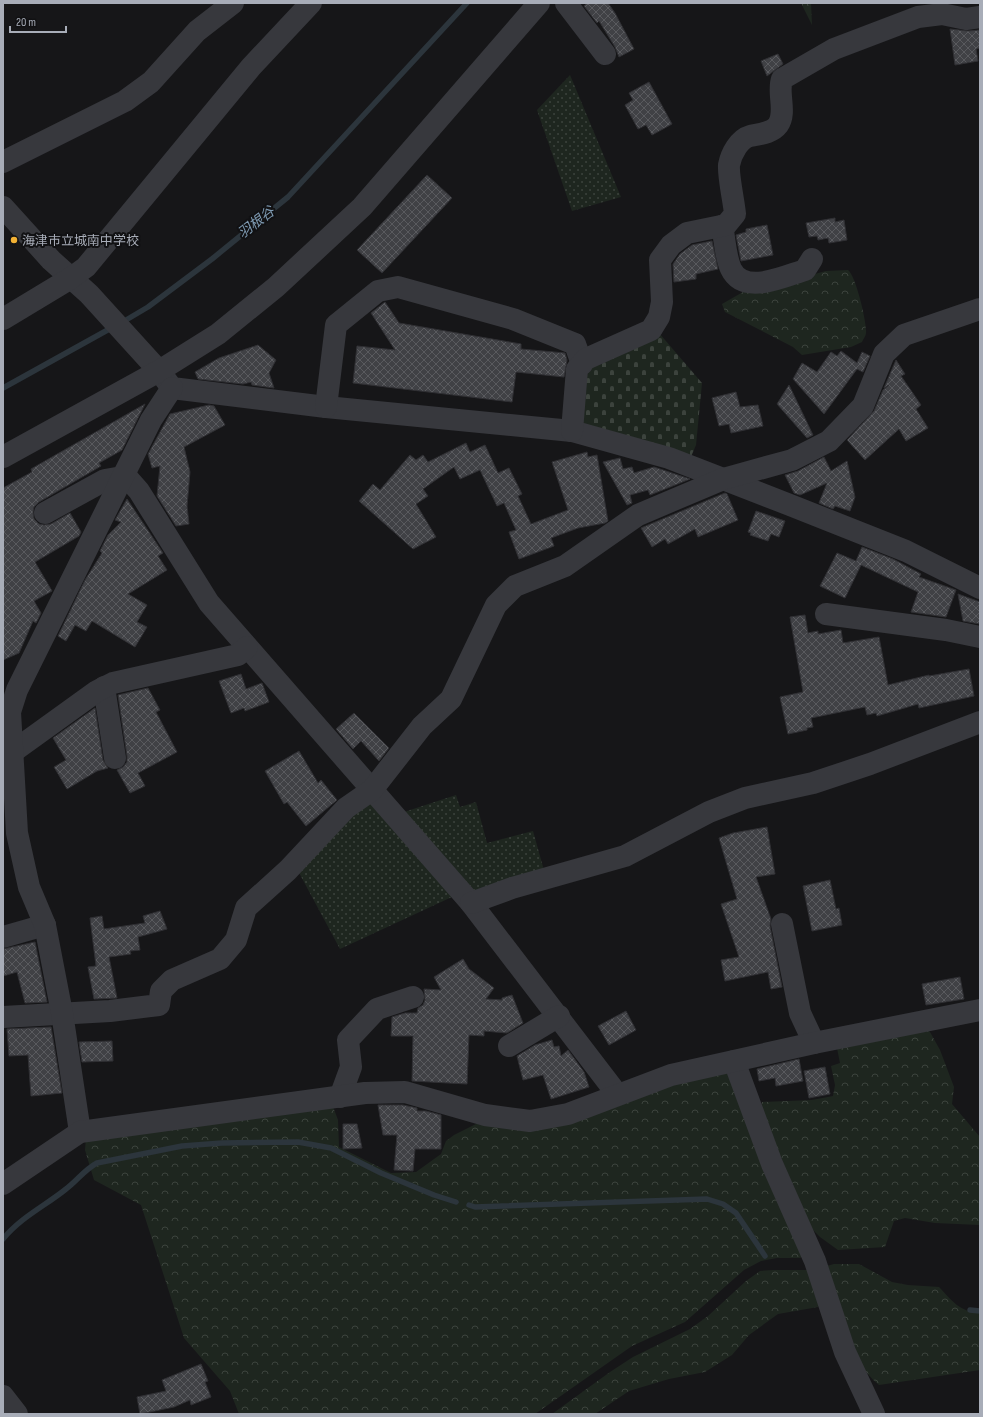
<svg xmlns="http://www.w3.org/2000/svg" width="983" height="1417" viewBox="0 0 983 1417" font-family="'Sofia Sans Condensed','Noto Sans JP',sans-serif">
<style>
.grass{fill:url(#grass-dots)}
.forest{fill:url(#forest-crowns)}
.cemetery{fill:url(#cemetery-stones)}
.lines{fill:none;stroke-linecap:round;stroke-linejoin:round}
.stream{stroke:#2c353c;stroke-width:5.5}
.building{fill:url(#building-cross-hatch);stroke:#303034}
.minor{stroke:#37383d;stroke-width:22}
.poi-dot{fill:#f2b134;stroke:#111113;stroke-width:1.5}
.labels{text-anchor:middle;stroke-width:4;stroke-linejoin:round;paint-order:stroke}
.poi-label{font-size:13px;fill:#a8adb8;stroke:#111113;text-anchor:start}
.water-label{font-size:14px;font-style:italic;fill:#7f9bb3;stroke:#111113}
</style>
<defs>
<pattern id="grass-dots" width="8" height="8" patternUnits="userSpaceOnUse"><rect width="8" height="8" fill="#1e261f"/><path d="M2 2h.1M6 6h.1" fill="none" stroke="#3c433d" stroke-width="1.8" stroke-linecap="round"/></pattern>
<pattern id="forest-crowns" width="20" height="18" patternUnits="userSpaceOnUse"><rect width="20" height="18" fill="#1e261f"/><path d="M2 6a3 3 0 1 1 6 0M12 15a3 3 0 1 1 6 0" fill="none" stroke="#3c433d"/></pattern>
<pattern id="cemetery-stones" width="16" height="16" patternUnits="userSpaceOnUse"><rect width="16" height="16" fill="#1e261f"/><path d="M2 7V4a2 2 0 0 1 4 0v3zM10 15v-3a2 2 0 0 1 4 0v3z" fill="#3c433d"/></pattern>
<pattern id="building-cross-hatch" width="8" height="8" patternUnits="userSpaceOnUse"><rect width="8" height="8" fill="#404145"/><path d="M0 0l8 8M0 8l8-8" fill="none" stroke="#595a5e"/></pattern>
</defs>
<rect width="100%" height="100%" fill="#161618"/>
<g class="grass">
<polygon points="570,75 621,197 572,211 537,110"/>
<polygon points="456,795 460,807 476,802 487,843 533,831 545,874 472,897 401,813"/>
<polygon points="371,799 454,896 340,949 297,869"/>
</g>
<g class="forest">
<polygon points="801,3 811,3 812,25"/>
<path d="M 848,270 C 856,276 867,323 866,333 C 866,336 863,339 862,342 L 851,347 L 802,355 L 793,347 L 725,312 L 722,304 L 750,288 L 765,287 L 826,271 Z"/>
<polygon points="918,1026 930,1032 940,1050 954,1087 952,1104 980,1137 980,1225 935,1223 905,1218 894,1221 885,1247 838,1250 820,1237 802,1219 760,1107 762,1102 812,1100 833,1096 835,1085 831,1066 840,1063 836,1043"/>
<polygon points="731,1067 803,1256 800,1258 777,1258 761,1261 744,1270 685,1322 632,1346 535,1414 239,1414 230,1391 184,1338 141,1205 94,1180 85,1150 86,1138 332,1104 338,1120 339,1147 391,1173 416,1172 441,1154 446,1141 454,1135 484,1120 517,1124"/>
<path d="M 834,1264 L 859,1264 L 892,1282 L 908,1285 L 939,1287 C 952,1301 960,1312 980,1313 L 980,1370 L 879,1385 C 847,1359 839,1305 827,1266 Z"/>
<polygon points="773,1270 810,1270 821,1299 818,1307 778,1314 749,1335 732,1355 705,1372 669,1379 629,1391 595,1414 552,1414 610,1372 633,1357 690,1329 708,1316 746,1281 760,1271"/>
</g>
<polygon class="cemetery" points="659,333 702,383 696,445 690,459 587,428 583,422 585,377 594,365"/>
<g class="lines">
<g class="stream">
<polyline points="121,323 148,307 212,259 288,197 467,3"/>
<polyline points="3,388 113,327"/>
<polyline points="469,1205 475,1207 707,1199 723,1204 736,1213 765,1256"/>
<path d="M 3,1239 C 21,1217 45,1206 66,1189 C 77,1181 84,1170 97,1163 L 182,1146 L 222,1143 L 298,1142 L 331,1148 L 381,1173 L 434,1195 L 456,1202"/>
<polyline points="970,1310 980,1311"/>
</g>
</g>
<g class="building">
<polygon points="587,3 608,3 615,13 634,49 619,57 615,47 599,21 597,23 584,6"/>
<polygon points="950,29 968,31 980,30 980,48 976,49 978,61 955,65"/>
<polygon points="778,54 783,64 767,76 761,61"/>
<polygon points="649,82 672,124 652,135 646,125 638,129 625,105 633,100 629,93"/>
<polygon points="427,175 452,198 382,273 357,250"/>
<polygon points="835,218 835,222 844,220 847,240 829,243 828,238 818,240 817,236 809,237 806,223"/>
<polygon points="767,225 773,255 741,261 736,235 746,232 746,229"/>
<polygon points="712,241 718,269 696,274 696,279 674,282 673,264 680,254 692,245"/>
<polygon points="385,302 399,323 521,344 521,349 565,353 567,360 564,377 516,372 512,402 353,383 357,346 395,350 371,313"/>
<polygon points="258,345 276,360 269,373 274,388 252,385 251,382 243,384 198,379 195,372 219,358"/>
<polygon points="841,351 857,363 862,352 870,356 863,372 857,369 824,414 793,379 802,363 817,372 831,352 837,356"/>
<polygon points="896,360 905,374 901,376 921,405 916,409 928,428 906,441 899,429 865,460 847,440 874,411 883,390 889,385 884,388"/>
<polygon points="789,385 813,435 807,438 777,404"/>
<polygon points="736,392 740,407 758,405 763,426 731,433 729,424 719,426 712,398"/>
<polygon points="145,404 122,450 99,463 101,466 39,502 34,507 33,512 34,519 39,524 44,525 51,524 70,513 81,532 79,536 35,562 52,591 34,601 41,613 36,623 33,621 19,653 3,660 3,488 32,472 31,469"/>
<polygon points="209,405 214,406 225,425 184,447 190,472 187,506 189,524 176,526 157,496 160,466 152,468 148,454 170,414"/>
<polygon points="466,443 470,452 485,445 498,473 509,468 522,494 518,496 531,524 568,510 552,462 587,452 588,457 597,455 608,521 605,523 578,528 551,538 554,546 519,559 509,532 516,530 504,503 497,506 480,470 460,479 454,467 423,489 428,496 416,504 436,537 413,549 359,501 373,484 380,490 410,455 416,460 423,455 428,462"/>
<polygon points="824,457 831,471 847,461 855,497 850,511 835,506 833,509 819,503 827,483 800,495 794,493 785,475 798,471"/>
<polygon points="620,458 623,469 632,467 634,473 654,467 690,479 650,495 648,490 630,495 632,503 627,505 603,462"/>
<polygon points="725,493 727,494 738,520 698,537 695,529 668,544 665,539 652,547 641,528"/>
<polygon points="127,499 163,553 158,556 167,570 128,594 147,605 137,622 147,627 135,647 92,621 86,631 75,625 66,641 58,636 85,580 102,553 100,551 108,535 121,522 115,520"/>
<polygon points="756,511 785,521 779,537 771,534 768,541 750,535 751,533 748,532"/>
<polygon points="862,547 893,559 921,574 919,577 956,590 946,617 911,612 918,592 861,565 845,598 820,586 837,553 856,561"/>
<polygon points="958,594 980,602 980,624 963,621"/>
<polygon points="805,615 808,633 818,631 818,634 841,630 843,643 879,637 888,685 929,675 929,676 969,669 974,696 919,708 918,704 877,716 876,713 867,715 865,707 811,718 813,727 807,728 807,730 788,734 780,697 803,692 790,617"/>
<polygon points="241,674 246,689 262,683 269,702 245,711 244,708 231,713 219,681"/>
<polygon points="148,688 160,710 156,712 177,752 138,773 145,786 130,793 117,770 123,767 127,762 127,756 118,695"/>
<polygon points="95,708 103,760 108,768 97,771 67,789 54,767 66,760 53,738"/>
<polygon points="354,713 389,748 379,761 361,741 353,749 336,729"/>
<polygon points="299,751 318,783 321,780 337,800 306,826 287,802 284,804 265,771"/>
<polygon points="767,827 775,874 756,877 771,919 770,926 782,987 771,989 768,972 725,981 721,960 739,957 721,904 737,899 719,838 733,833"/>
<polygon points="830,880 836,909 839,908 842,925 812,931 803,886"/>
<polygon points="160,911 167,929 138,937 140,950 130,951 131,954 109,957 117,998 94,999 88,967 96,966 90,918 102,916 104,929 145,923 143,916"/>
<polygon points="35,942 47,1002 25,1003 17,972 3,976 3,949"/>
<polygon points="463,959 469,969 494,988 486,999 502,1000 502,998 512,995 523,1023 507,1033 484,1031 484,1036 469,1035 467,1084 412,1081 413,1036 391,1036 392,1017 405,1013 417,1013 418,1008 423,1005 425,1000 424,989 441,990 434,977"/>
<polygon points="960,977 964,999 926,1005 922,984"/>
<polygon points="626,1011 636,1030 609,1045 598,1026"/>
<polygon points="51,1027 62,1093 31,1096 28,1055 9,1056 7,1029"/>
<polygon points="552,1040 554,1047 559,1046 561,1056 568,1050 584,1072 589,1087 551,1099 543,1075 523,1080 517,1056 535,1045"/>
<polygon points="112,1041 113,1061 82,1062 79,1042"/>
<polygon points="799,1059 803,1081 776,1086 775,1078 759,1081 757,1069"/>
<polygon points="825,1067 830,1094 809,1098 804,1071"/>
<polygon points="378,1105 403,1105 417,1108 417,1111 426,1111 441,1115 441,1149 415,1149 413,1171 394,1170 397,1135 383,1135"/>
<polygon points="343,1124 357,1124 362,1148 343,1149"/>
<polygon points="201,1364 208,1381 205,1382 211,1397 191,1405 190,1400 174,1407 140,1414 137,1397 166,1391 162,1380"/>
</g>
<g class="lines">
<g class="minor">
<polyline points="566,3 605,54"/>
<polyline points="3,162 125,101 151,82 197,31 233,3"/>
<polyline points="3,207 51,260 89,294 159,371 172,388 326,407 572,431 669,458 790,505 906,551 980,588"/>
<path d="M 722,226 C 725,239 725,256 731,269 C 744,296 785,276 805,270 L 812,259"/>
<polyline points="3,319 71,278 86,267 251,67 311,3"/>
<polyline points="326,407 336,325 378,291 398,287 513,319 575,344 582,364"/>
<path d="M 572,431 L 577,369 L 586,359 L 651,330 L 659,317 L 662,302 L 660,260 L 671,245 L 687,233 L 726,225 L 735,214 C 734,202 728,176 729,165 C 731,154 739,139 750,136 C 760,134 772,133 778,125 C 787,112 777,93 782,79 L 834,49 L 918,17 L 942,14 L 966,19 L 980,17"/>
<polyline points="3,457 159,371 218,334 276,287 362,207 539,3"/>
<polyline points="124,474 139,491 209,603 471,903 617,1094"/>
<polyline points="45,513 105,480 122,477"/>
<polyline points="826,614 946,630 980,637"/>
<polyline points="104,687 115,758"/>
<polyline points="11,753 97,691 113,683 238,655 247,647"/>
<polyline points="471,903 512,888 625,856 709,812 745,798 813,783 870,764 980,722"/>
<polyline points="782,924 800,1013 814,1043"/>
<polyline points="3,937 45,925"/>
<polyline points="3,1017 110,1011 159,1005 161,991 172,980 220,959 236,940 246,908 288,870 346,808 372,790 422,726 451,699 496,605 515,586 565,566 638,515 723,479 792,460 829,441 863,406 884,354 904,335 980,309"/>
<polyline points="509,1046 559,1016"/>
<polyline points="734,1061 772,1164 815,1261 845,1352 874,1414"/>
<polyline points="340,1097 351,1067 348,1040 377,1009 413,997"/>
<polyline points="80,1132 62,1013 45,925 29,887 17,833 10,712 17,690 151,420 172,388"/>
<polyline points="3,1184 80,1132 365,1093 405,1092 485,1115 530,1121 568,1114 671,1075 814,1043 980,1010"/>
<polyline points="3,1396 17,1414"/>
</g>
</g>
<circle class="poi-dot" cx="14" cy="240" r="4"/>
<g class="labels">
<g class="poi-label">
<text x="22" y="245">海津市立城南中学校</text>
</g>
<g class="water-label">
<text transform="translate(256 222) rotate(-38)" y="5">羽根谷</text>
</g>
</g>
<rect width="983" height="1417" fill="none" stroke="#a8adb8" stroke-width="8"/>
<path d="M10 26v6h56v-6" fill="none" stroke="#a8adb8" stroke-width="2"/>
<text x="16" y="26" font-size="12" fill="#a8adb8" stroke="#111113" stroke-width="3" paint-order="stroke">20 m</text>
</svg>
